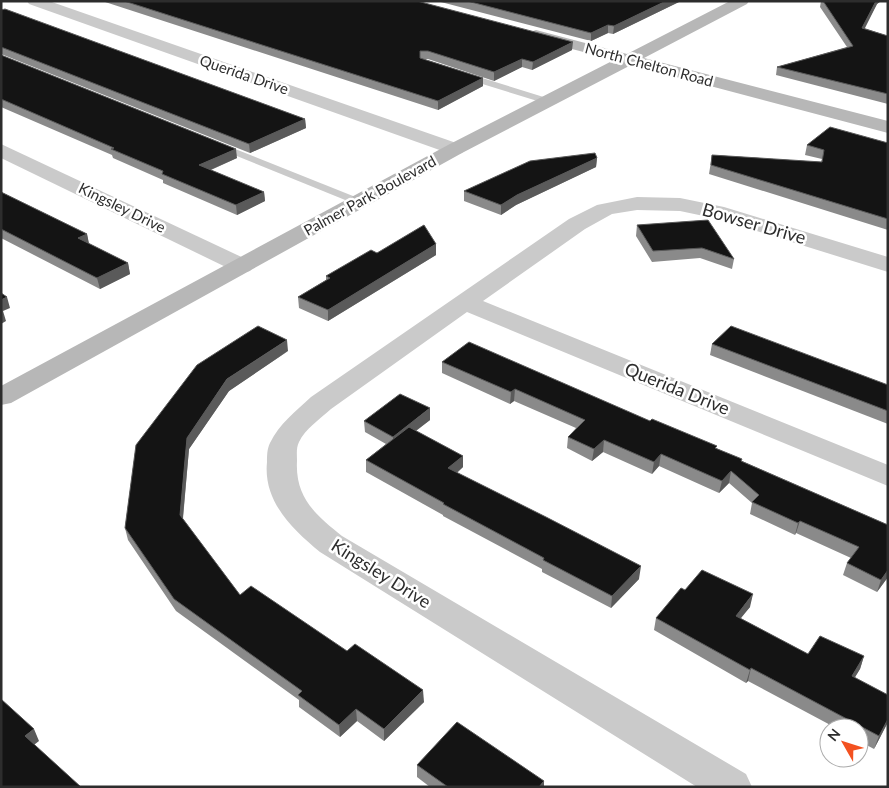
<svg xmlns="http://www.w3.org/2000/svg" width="889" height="788" viewBox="0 0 889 788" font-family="Lato,sans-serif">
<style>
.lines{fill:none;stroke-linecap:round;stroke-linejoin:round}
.service{fill:#cacaca;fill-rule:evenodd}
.minor{fill:#cacaca;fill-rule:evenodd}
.secondary{fill:#b7b7b7;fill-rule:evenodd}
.wall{fill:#8a8a8a}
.shaded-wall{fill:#5a5a5a}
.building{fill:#141414;stroke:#5a5a5a}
.labels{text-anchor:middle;stroke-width:5;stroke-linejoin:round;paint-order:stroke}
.far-street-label{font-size:15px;fill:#2d2d2d;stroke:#fff}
.street-label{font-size:18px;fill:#2d2d2d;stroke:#fff}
</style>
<rect width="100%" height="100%" fill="#fff"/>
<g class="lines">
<g class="service">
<polygon points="466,73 550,99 551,101 547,104 544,103 463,78 462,76"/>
<polygon points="220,143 363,200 364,202 363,204 355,204 217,148 217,144"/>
</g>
<g class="minor">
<polygon points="27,1 49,1 462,145 465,149 462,153 455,155 448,153 29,4"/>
<polygon points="1,144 250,261 254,266 250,271 242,273 234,271 1,158"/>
<path d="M 637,197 L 680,198 L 724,207 L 888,257 L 888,272 L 718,219 L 680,211 L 637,210 L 612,214 L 585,229 L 483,301 L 888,465 L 888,486 L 467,312 L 331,409 C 320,419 305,429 299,442 C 296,448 297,455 297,461 C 295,498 316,515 342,536 L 746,774 L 752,787 L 697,787 L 320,552 C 292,529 263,501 267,462 C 267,456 267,449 270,443 C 279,424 296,411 311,397 L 569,219 L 597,205 Z"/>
</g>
<polygon class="secondary" points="730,1 749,1 747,4 644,58 888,121 888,133 631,65 462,153 11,403 1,405 1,386 448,145 614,60 530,38 528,35 530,32 536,30 627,54"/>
</g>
<g class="wall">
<polygon points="102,1 417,1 572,50 532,70 522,67 494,81 428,59 424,59 483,78 483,86 438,110"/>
<polygon points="437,1 681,1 613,34 608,33 591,41"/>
<polygon points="821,1 881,1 877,4 864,28 888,36 888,104 776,75 777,67 847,47 820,7"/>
<polygon points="1,10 305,119 306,128 250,153 1,54"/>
<polygon points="1,55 237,158 211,170 264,192 265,201 237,215 163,183 163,180 113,158 112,155 1,107"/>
<polygon points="888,143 888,230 709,174 712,155 821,162 822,159 805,155 807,145"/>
<polygon points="597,158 596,167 516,205 501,215 464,201 464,191"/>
<polygon points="1,192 87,234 89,244 128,263 130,274 100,289 1,238"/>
<polygon points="637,225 734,259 732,269 700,258 652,262 636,236"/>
<polygon points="436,244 436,255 328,321 299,308 298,297 326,280 326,276 377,253"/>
<polygon points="712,344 888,385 888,424 710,355"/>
<polygon points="288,351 229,391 189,449 183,519 240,595 424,702 384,741 357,721 340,737 299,707 299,700 176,611 128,540 125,528 136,445"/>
<polygon points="442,362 650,421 717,446 716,448 742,461 888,525 888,577 877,592 843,575 847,563 851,558 796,533 795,535 750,514 752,503 729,483 719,493 659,466 652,474 603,452 592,461 567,448 568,437 576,428 514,401 510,404 442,373"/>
<polygon points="430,420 416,431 463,456 463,467 457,473 639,579 611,608 542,572 542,569 443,516 443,515 366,472 366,460 386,444 365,432 364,421"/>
<polygon points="685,590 750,607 740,618 808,654 864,656 860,669 854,678 888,695 888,722 874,749 859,741 859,728 836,728 748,681 746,683 654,630 656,618"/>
<polygon points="417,765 544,787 430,787 417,777"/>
</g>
<g class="shaded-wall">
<polygon points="666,1 681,1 613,34 614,26"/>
<polygon points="876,1 881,1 877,4 861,36 862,28"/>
<polygon points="608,25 608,33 591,41 591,33"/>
<polygon points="573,42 572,50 532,70 533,62"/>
<polygon points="522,59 522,67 494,81 494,72"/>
<polygon points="483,78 483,86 438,110 438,101"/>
<polygon points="305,119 306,128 250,153 249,144"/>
<polygon points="236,149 237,158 201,174 199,165"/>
<polygon points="597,158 596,167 516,205 501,215 501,205 517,195"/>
<polygon points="264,192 265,201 237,215 236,205"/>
<polygon points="87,234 89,244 78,238"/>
<polygon points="436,244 436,255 328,321 328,310"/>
<polygon points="128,263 130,274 100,289 97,278"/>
<polygon points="7,297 10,308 3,311 6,321 1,324 1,300"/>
<polygon points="287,340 288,351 229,391 189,449 182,527 180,515 187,438 227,379"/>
<polygon points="515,389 514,401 510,404 511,392"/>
<polygon points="430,408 430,420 393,448 393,437"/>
<polygon points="604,440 603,452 592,461 594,449"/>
<polygon points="661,454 659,466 652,474 654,462"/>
<polygon points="463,456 463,467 448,480 448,468"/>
<polygon points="731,471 729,483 719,493 722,481"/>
<polygon points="800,521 796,533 795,535 798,523"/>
<polygon points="641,566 639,579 611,608 612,596"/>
<polygon points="888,570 888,577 877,592 881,580"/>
<polygon points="753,594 750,607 733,628 736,616"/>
<polygon points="864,656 860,669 848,689 852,676"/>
<polygon points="751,668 748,681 746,683 750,670"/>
<polygon points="423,690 424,702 384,741 384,729"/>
<polygon points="356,709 357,721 340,737 339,725"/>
<polygon points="888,719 888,722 874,749 879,736"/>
<polygon points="34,729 39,741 30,748 25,736"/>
<polygon points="544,781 544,787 539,787"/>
</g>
<g class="building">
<polygon points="124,1 417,1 573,42 533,62 522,59 494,72 428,51 420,51 420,58 483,78 438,101"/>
<polygon points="467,1 666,1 614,26 608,25 591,33"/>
<polygon points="823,1 876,1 862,28 888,36 888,94 777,67 853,46"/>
<polygon points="5,9 305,119 249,144 1,47 1,10"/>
<polygon points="1,55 236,149 199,165 264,192 236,205 162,174 163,171 111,149 114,148 1,99"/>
<polygon points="830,127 888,143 888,219 711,165 712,155 822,162 824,150 807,145"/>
<polygon points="595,153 597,158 517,195 501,205 464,191 530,161"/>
<polygon points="1,192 87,234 78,238 128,263 97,278 1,229"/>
<polygon points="708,220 734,259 702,248 653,251 637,225"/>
<polygon points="424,225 436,244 328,310 298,297 330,278 326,276 371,250 377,253"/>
<polygon points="1,293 7,297 1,300"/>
<polygon points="258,326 287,340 227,379 187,438 180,515 240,595 251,586 347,651 355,644 423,690 384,729 356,709 339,725 298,695 302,691 174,599 125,528 136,445 197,365"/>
<polygon points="731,326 888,385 888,411 712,344"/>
<polygon points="469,342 650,421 652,419 717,446 715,448 742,459 741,461 888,525 888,570 881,580 847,563 859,547 800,521 798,523 752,502 759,495 731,471 722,481 661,454 654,462 604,440 594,449 568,437 585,420 515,389 511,392 442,362"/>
<polygon points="400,394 430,408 393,437 364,421"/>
<polygon points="409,427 463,456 448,468 546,517 641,566 612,596 543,560 544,558 443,504 444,503 366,460"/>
<polygon points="702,570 753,594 736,616 808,654 820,636 864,656 852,676 888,695 888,719 879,736 751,668 750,670 656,618 681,588 685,590"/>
<polygon points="1,699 34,729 25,736 81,787 1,787"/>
<polygon points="457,722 544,781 539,787 448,787 417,765"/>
</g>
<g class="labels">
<g class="far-street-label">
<text transform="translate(649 65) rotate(15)" y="5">North Chelton Road</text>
<text transform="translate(244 75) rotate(19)" y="5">Querida Drive</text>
<text transform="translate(370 196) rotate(-29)" y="5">Palmer Park Boulevard</text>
<text transform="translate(122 208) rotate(26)" y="5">Kingsley Drive</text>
</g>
<g class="street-label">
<text transform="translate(754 224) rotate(16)" y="6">Bowser Drive</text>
<text transform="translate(677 389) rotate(22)" y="6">Querida Drive</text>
<text transform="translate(381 574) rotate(32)" y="6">Kingsley Drive</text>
</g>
</g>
<rect width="889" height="788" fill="none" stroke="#2d2d2d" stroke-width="5"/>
<g transform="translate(844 743) rotate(309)"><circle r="24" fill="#ffffff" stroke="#ababab"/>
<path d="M0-4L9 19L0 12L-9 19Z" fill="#f35120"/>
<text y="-8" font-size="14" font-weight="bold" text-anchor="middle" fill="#2d2d2d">N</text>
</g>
</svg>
